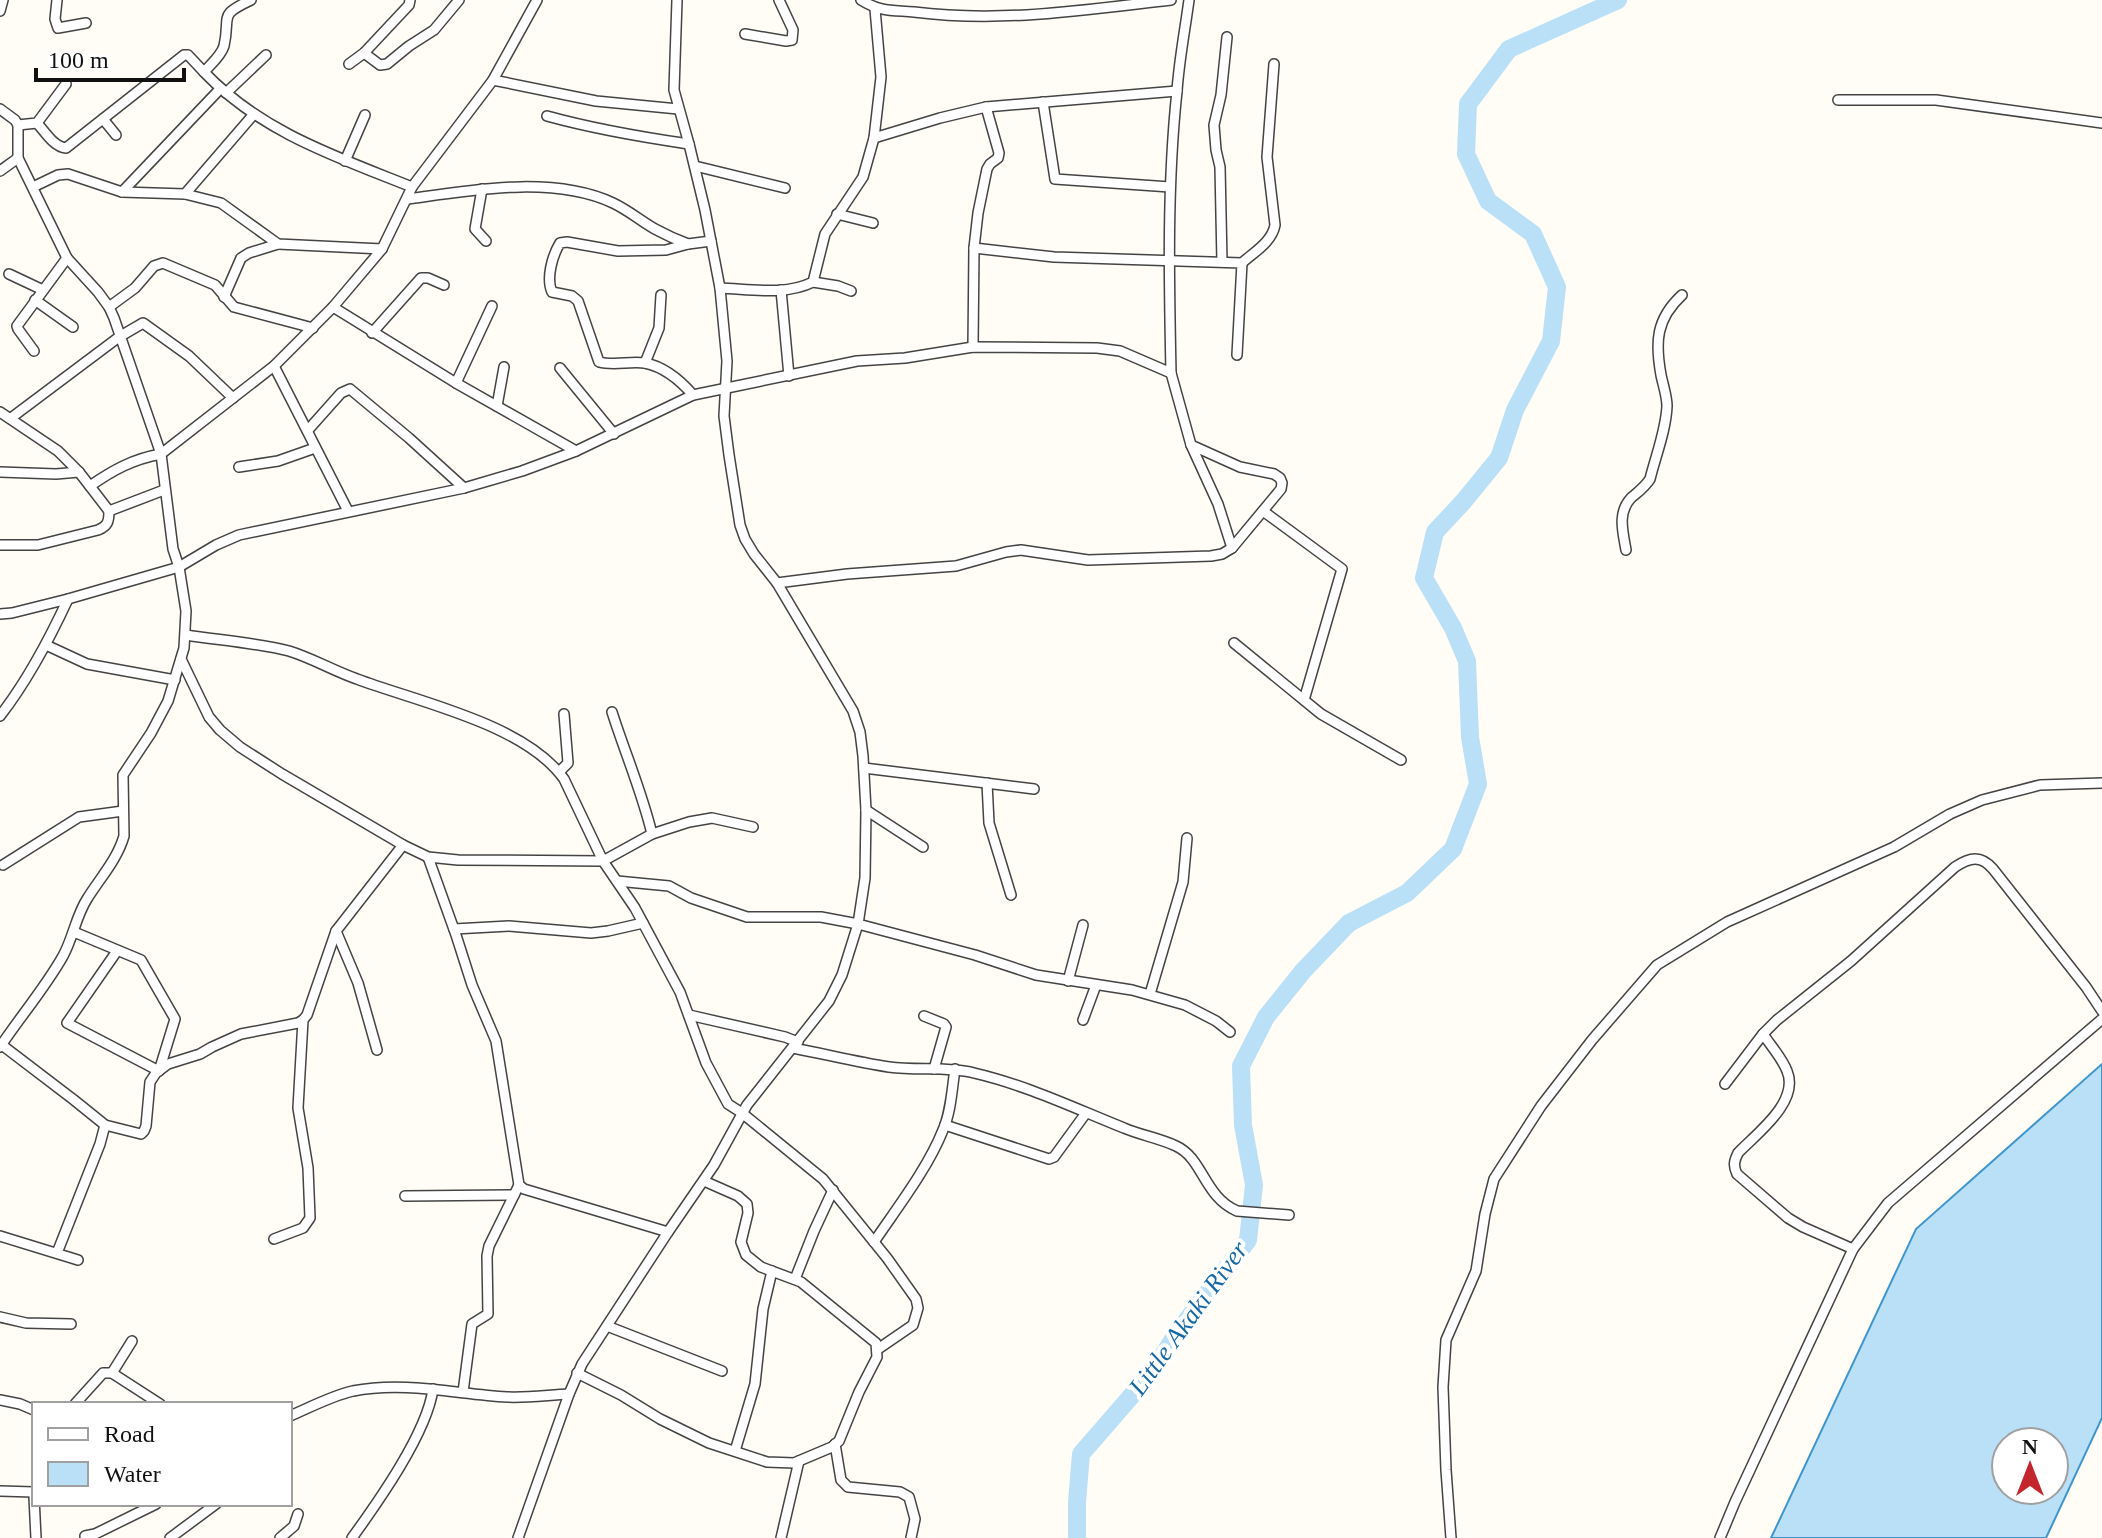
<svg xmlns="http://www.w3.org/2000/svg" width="2102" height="1538" viewBox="0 0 2102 1538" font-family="Georgia,serif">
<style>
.water{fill:#b9e0f7;stroke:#3f96cf;stroke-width:2;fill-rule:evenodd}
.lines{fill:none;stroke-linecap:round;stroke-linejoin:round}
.river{stroke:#b9e0f7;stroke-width:18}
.street-casing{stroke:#444;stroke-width:12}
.street{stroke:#fff;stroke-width:9}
.labels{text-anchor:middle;stroke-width:8;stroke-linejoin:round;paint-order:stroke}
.water-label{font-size:26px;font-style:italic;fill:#1768a6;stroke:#fff}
</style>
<rect width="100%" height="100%" fill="#fffdf5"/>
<path class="water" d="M 2102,1064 L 2102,1418 L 2046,1538 L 1771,1538 L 1916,1229 ZM 2006,1442 L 2054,1442 L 2054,1490 L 2006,1490 Z"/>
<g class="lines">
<polyline class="river" points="1077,1538 1077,1502 1081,1454 1153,1371 1177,1333 1248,1240 1254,1185 1243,1125 1241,1066 1266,1017 1303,971 1349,923 1407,893 1453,849 1478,784 1470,737 1467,661 1453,628 1424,578 1435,532 1463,502 1499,458 1515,410 1551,341 1557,287 1533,234 1488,201 1466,154 1468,104 1509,49 1618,0"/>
<defs>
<g id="street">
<polyline points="57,0 55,19 58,28 86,23"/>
<path d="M 251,0 C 217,16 231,15 224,46 C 221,56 211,64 204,72 C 261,132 337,157 412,187"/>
<path d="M 861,0 C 880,12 893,10 914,12 C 1001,23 1084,10 1171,0"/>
<polyline points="875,9 881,77 874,138 940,118 986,107 1177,91"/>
<polyline points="0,11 3,0"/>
<polyline points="745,34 786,41 792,40 793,30 779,0"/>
<polyline points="364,53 380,65 387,64 409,46 434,30 459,0"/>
<polyline points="349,64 364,53 409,5 410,0"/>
<polyline points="493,80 596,101 678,109"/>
<polyline points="226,93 266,55"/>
<polyline points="1838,100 1936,100 2102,123"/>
<polyline points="1043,102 1055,179 1170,187"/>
<path d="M 0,109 L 15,120 L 18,125 L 18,158 L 67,258 L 98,292 L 109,307 L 114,318 L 161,454 L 173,549 L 179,567 L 186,611 L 184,648 L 168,701 L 151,733 L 123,775 L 124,836 C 117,860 100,878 87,899 C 76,916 73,938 63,956 C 45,988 20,1017 0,1047"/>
<path d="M 547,116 C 594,129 641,137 689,144"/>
<polyline points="103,119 116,135"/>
<path d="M 37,123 C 45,132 54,147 66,148 L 184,55 L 188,55 L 204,72"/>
<polyline points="18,125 37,123 66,84"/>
<polyline points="345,161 365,115"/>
<polyline points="695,166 785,188"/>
<polyline points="0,171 18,158"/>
<polyline points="33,187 58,175 68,174 122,192 185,194 221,203 278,244 382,249"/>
<polyline points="482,189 475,229 486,241"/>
<polyline points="122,192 220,89"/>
<polyline points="185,194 254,114"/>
<path d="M 408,199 C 472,190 553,175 613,203 C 628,210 641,221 655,229 C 666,235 677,240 688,244"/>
<polyline points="837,214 873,223"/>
<polyline points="974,248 1054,257 1242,263 1237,355"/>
<polyline points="1222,262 1220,167 1216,150 1214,125 1221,95 1227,37"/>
<path d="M 1242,263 C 1254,252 1272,242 1275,225 L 1267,157 L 1274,64"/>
<polyline points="9,274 43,290"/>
<polyline points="813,282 838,286 851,291"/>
<path d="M 720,288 C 750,289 785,296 813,282 L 825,234 L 863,177 L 874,138"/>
<polyline points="781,290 789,376"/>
<polyline points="224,297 241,258 249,253 278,244"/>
<polyline points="35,300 73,327"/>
<polyline points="109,307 135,288 154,266 163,263 215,285 234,307 313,328"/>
<polyline points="333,307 456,383 576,451"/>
<polyline points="372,333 421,278 428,278 444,285"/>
<polyline points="973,347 974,248 978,213 987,169 990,164 998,158 999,153 986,107"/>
<polyline points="34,351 18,329 17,326 67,258"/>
<polyline points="645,363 659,328 661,295"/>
<polyline points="274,366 348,511"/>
<polyline points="560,368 614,434"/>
<polyline points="1171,373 1191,445 1218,504 1232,548"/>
<polyline points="456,383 492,306"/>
<path d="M 693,395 C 680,380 665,367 645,363 C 629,361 614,366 599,362 L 578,301 L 572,296 L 552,292 C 546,279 552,256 560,243 L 567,242 L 618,251 L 666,250 L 688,244 L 711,241"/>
<polyline points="497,406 504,367"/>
<polyline points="0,412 58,451 79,472 109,511"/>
<polyline points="11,418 119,337 143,323 189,356 233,398"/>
<polyline points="308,430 341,393 350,389 409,438 464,488"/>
<polyline points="239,467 278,461 315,448"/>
<polyline points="0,472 56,474 79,472"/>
<path d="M 90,486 C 113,470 133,459 161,454 L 274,366 L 333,307 L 382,249 L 412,187 L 493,80 L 537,0"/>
<polyline points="1263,511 1342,569 1304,700"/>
<path d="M 0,545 L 38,545 L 98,530 C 108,526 109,521 109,511 L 164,490"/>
<path d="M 1626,550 C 1623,532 1617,513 1631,498 C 1638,492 1645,487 1650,479 C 1656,455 1666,430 1667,406 C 1667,396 1663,385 1661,375 C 1655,342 1656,319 1682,295"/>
<polyline points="777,583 847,574 956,566 1006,552 1021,550 1088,560 1211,556 1222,554 1232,548 1281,489 1282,483 1280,478 1274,474 1240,467 1191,445"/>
<path d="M 0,614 L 12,613 L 68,599 L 179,567 L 216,545 L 239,535 L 464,488 L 522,471 L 576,451 L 693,395 L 857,361 L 905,358 L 973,347 L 1097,348 L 1120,351 L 1171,373 C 1169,279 1167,185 1177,91 C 1179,61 1185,30 1189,0"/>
<path d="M 186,635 C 218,640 258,643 289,651 C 312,658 334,671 357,679 C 418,702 525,724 564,779 L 603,861 L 635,908 L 680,992 L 706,1063 L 728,1104 L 742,1113 L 823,1179 L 887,1258 L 916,1299 L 918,1308 L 913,1325 L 878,1349"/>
<polyline points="1234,643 1321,714 1401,760"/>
<polyline points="46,645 87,664 175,680"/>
<polyline points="181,659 209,717 220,730 240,747 282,774 403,845 428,857 458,860 603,861 652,834 689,822 712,818 753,827"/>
<path d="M 612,712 C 625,753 642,792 652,834"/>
<path d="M 0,716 C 28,680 49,640 68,599"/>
<polyline points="864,768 1034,789"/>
<polyline points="559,772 568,763 564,714"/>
<polyline points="987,783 989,823 1011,895"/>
<polyline points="866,810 923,847"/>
<polyline points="428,857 456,935 472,985 496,1041 519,1185 524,1189 668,1232"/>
<polyline points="3,865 79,817 123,811"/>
<polyline points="617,881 669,886 691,898 747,917 821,917 858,924 975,955 1036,975 1132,990 1185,1005 1216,1021 1230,1032"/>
<polyline points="454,929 509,926 591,933 608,931 643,923"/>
<polyline points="336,931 358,983 377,1050"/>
<polyline points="74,932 141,960 175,1019 159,1071 67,1023 117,951"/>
<polyline points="1068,981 1083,925"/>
<polyline points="1150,994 1183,882 1187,838"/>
<polyline points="689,1015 785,1037 798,1042"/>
<polyline points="924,1016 944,1024 946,1027 934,1069"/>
<polyline points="1083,1020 1096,985"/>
<path d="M 1763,1034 C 1771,1046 1782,1058 1787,1071 C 1800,1102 1756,1134 1738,1153 C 1734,1161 1733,1166 1737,1174 L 1788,1218 L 1803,1227 L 1853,1249"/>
<polyline points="2,1045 74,1100 105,1125 141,1134 144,1131 146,1126 150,1082 156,1073 168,1064 200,1054 212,1047 241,1034 298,1023 303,1020"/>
<path d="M 793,1048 C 825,1054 857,1062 889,1067 C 917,1071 946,1066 974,1073 C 1026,1085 1074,1108 1124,1128 C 1140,1135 1159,1138 1176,1146 C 1203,1158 1204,1197 1237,1211 L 1289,1215"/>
<path d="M 1725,1084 L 1763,1034 L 1777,1020 L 1851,961 L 1955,867 C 1970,857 1981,855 1993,869 L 2086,987 L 2102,1011"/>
<polyline points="945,1125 1049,1159 1054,1157 1086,1113"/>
<polyline points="405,1196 514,1195"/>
<polyline points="0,1236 78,1260"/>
<polyline points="274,1239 303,1228 310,1218 308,1168 298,1108 303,1020 307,1015 336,931 403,845"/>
<path d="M 874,1242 C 897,1208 928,1168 943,1130 C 951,1112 952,1089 955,1069"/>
<polyline points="57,1253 100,1144 105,1125"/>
<polyline points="795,1279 814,1231 833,1190"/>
<polyline points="0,1317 26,1323 71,1324"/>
<polyline points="607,1326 722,1371"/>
<polyline points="112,1373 132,1341"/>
<polyline points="577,1373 621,1395 660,1419 709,1443 767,1462 794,1463 832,1447 839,1441 859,1392 877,1357 876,1343 801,1282 761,1267 746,1255 741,1242 748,1213 747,1204 738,1196 704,1181"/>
<polyline points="463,1392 472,1324 488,1314 487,1256 489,1246 519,1185"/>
<polyline points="0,1400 20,1404 34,1410"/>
<polyline points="75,1404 103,1373 112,1373 160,1404"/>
<path d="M 290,1416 C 311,1407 331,1396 353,1391 C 404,1381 456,1394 507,1397 C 527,1398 548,1395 569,1394"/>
<polyline points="835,1444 841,1480 848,1487 900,1492 909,1497 915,1519 911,1538"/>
<polyline points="735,1451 755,1384 763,1309 772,1271"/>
<polyline points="0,1491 34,1492"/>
<polyline points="34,1497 36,1538"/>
<polyline points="85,1536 95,1534 156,1504"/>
<polyline points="170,1538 216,1504"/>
<polyline points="280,1538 294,1526 298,1514"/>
<path d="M 352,1538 C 378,1502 427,1433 433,1389"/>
<polyline points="518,1538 569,1394 582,1364 668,1232 714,1165 747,1105 829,1001 842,975 858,924 865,878 866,810 863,756 860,732 853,711 777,583 754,554 745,539 740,525 729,455 724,416 727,361 720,288 705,210 689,144 674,90 677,0"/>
<polyline points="781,1538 799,1461"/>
<polyline points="1451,1538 1446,1470 1443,1387 1446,1340 1476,1271 1485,1214 1494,1179 1541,1106 1592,1040 1657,965 1727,922 1894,847 1950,814 1982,800 2040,785 2102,783"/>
<polyline points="1720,1538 1735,1502 1853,1249 1888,1203 2102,1019"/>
</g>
</defs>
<use href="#street" class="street-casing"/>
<use href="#street" class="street"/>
</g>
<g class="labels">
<g class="water-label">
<text transform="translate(1188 1318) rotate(-54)" y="9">Little Akaki River</text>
</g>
</g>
<rect x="32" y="1402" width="260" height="104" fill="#ffffff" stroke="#a0a0a0" stroke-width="2"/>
<rect x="48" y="1428" width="40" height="12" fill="#ffffff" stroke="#a0a0a0" stroke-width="2"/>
<text x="104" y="1442" font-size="24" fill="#111111">Road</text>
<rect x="48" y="1462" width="40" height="24" fill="#b9e0f7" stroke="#a0a0a0" stroke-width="2"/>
<text x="104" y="1482" font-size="24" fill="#111111">Water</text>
<g transform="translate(2030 1466)"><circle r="38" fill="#ffffff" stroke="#a0a0a0" stroke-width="2"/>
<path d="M0-6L14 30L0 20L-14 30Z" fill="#c4262e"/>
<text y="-12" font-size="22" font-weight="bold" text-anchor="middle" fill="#111111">N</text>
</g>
<path d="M36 68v12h148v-12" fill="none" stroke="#111111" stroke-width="4"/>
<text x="48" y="68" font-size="24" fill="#111111" stroke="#ffffff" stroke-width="6" paint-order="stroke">100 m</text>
</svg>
